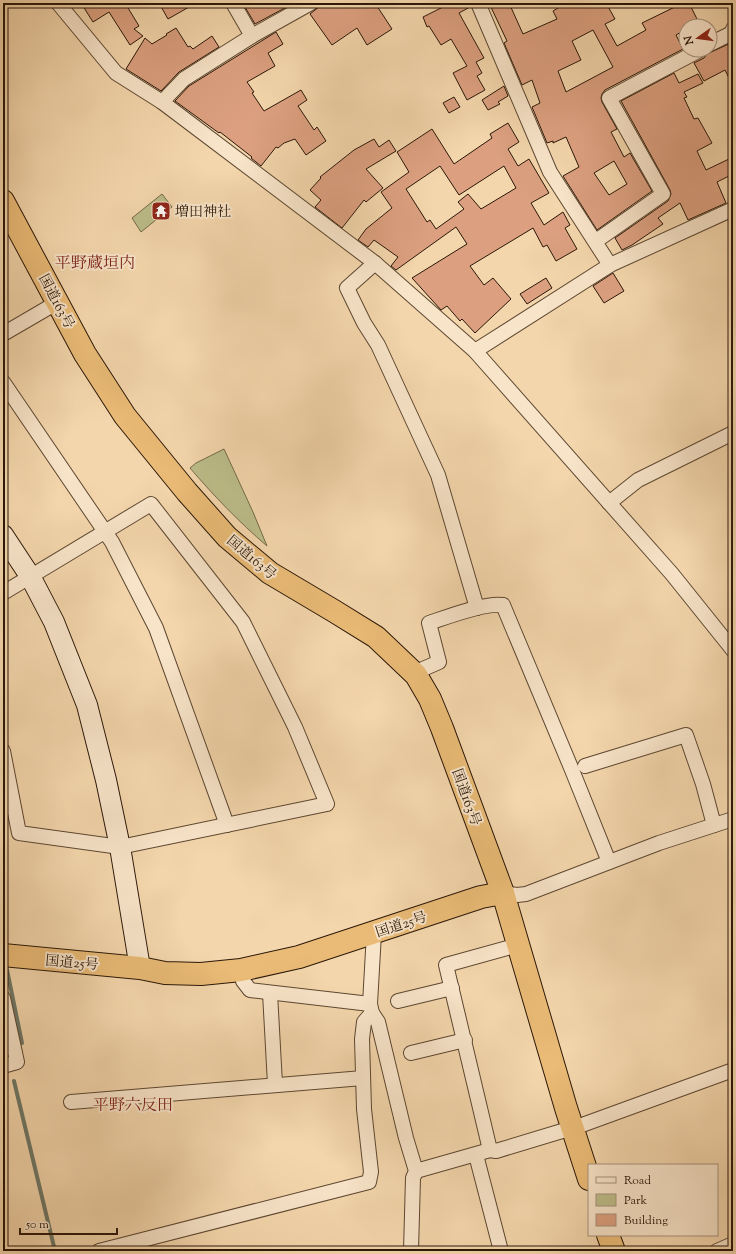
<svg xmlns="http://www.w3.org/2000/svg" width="736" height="1254" viewBox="0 0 736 1254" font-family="'Sorts Mill Goudy','Noto Serif JP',serif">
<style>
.green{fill:#bcbd89;stroke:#736a48}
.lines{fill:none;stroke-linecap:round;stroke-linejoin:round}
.stream{stroke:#6e7867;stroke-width:4}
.building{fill:#dca080;stroke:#2a1708;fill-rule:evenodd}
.street-casing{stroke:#5c4731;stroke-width:16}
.secondary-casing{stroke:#2a1708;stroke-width:22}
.highway-casing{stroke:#2a1708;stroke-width:24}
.street{stroke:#f8e4c9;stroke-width:14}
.secondary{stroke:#f8e4c9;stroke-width:20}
.highway{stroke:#eabb76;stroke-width:22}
.labels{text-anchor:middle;stroke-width:4;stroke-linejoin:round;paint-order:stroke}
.poi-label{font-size:14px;fill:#2a1708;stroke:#f8e4c9;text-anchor:start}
.street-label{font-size:14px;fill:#2a1708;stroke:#f8e4c9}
.quarter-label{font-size:16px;fill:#7a1f14;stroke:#f8e4c9}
</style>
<rect width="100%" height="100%" fill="#f4d6ac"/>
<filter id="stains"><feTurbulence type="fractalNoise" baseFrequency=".005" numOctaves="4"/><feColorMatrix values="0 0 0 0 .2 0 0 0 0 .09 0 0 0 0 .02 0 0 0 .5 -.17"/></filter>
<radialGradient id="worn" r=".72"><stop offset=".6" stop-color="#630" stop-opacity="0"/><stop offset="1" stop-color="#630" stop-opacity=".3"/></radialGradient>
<g class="green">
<polygon points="162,194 172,207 141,232 132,218"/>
<path d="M 224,449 L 253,512 L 267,546 C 239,522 214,496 190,468 L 196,463 Z"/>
</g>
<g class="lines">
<g class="stream">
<polyline points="7,970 22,1043"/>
<polyline points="14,1081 55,1251"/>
</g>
</g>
<g class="building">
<polygon points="81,3 125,3 139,26 134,29 143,36 130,45 109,12 93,22"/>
<polygon points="159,3 196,3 168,19"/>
<polygon points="252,3 294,3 255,24 245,7"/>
<polygon points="324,3 375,3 392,29 367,45 357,28 332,45 310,14"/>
<polygon points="443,3 470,3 470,7 459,13 484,58 476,62 482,73 477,76 485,90 467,100 453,73 467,66 451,39 441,45 429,26 427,27 423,17 445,6"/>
<path d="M 489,3 L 509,3 L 523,34 L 557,19 L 553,11 L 566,3 L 606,3 L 615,19 L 605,24 L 617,46 L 646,30 L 642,23 L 683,3 L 689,3 L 699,23 L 692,26 L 686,26 L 686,29 L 676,35 L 683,49 L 605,90 L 602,94 L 601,98 L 602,102 L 617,129 L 611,132 L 624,157 L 630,153 L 652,191 L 597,230 L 563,176 L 579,167 L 566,137 L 553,143 L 553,141 L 547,143 L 532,107 L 540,103 L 532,80 L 522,85 L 504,43 L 507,41 ZM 593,30 L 613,67 L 566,92 L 558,71 L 581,60 L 572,41 ZM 614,161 L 627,184 L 609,195 L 594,173 Z"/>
<polygon points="176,28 188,47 190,46 193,49 212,36 219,47 179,72 161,91 126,69 145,38 152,44 167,35 166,34"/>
<polygon points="276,32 283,44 268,53 275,66 247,82 254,92 252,93 264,111 301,90 307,100 298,106 314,130 317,127 326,141 306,155 295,139 284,143 278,148 276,147 261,166 251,158 252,157 220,132 219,133 175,101 189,86"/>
<polygon points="733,42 733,86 725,70 704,81 694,63 704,58 707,54"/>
<polygon points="674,73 679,83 698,74 703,83 684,92 687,97 684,98 694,119 698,118 712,143 697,151 706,170 729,159 733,166 733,174 717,182 726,203 688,220 680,203 658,218 663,224 632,245 622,250 615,238 668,201 671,194 670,190 621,101"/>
<polygon points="504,86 508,96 498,102 500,104 488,110 482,100"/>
<polygon points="454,97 460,107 449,113 443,103"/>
<path d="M 508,123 L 519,142 L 508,149 L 518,166 L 529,159 L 549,193 L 531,203 L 544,225 L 563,212 L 570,225 L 565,228 L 577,249 L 556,261 L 547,245 L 543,247 L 533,228 L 470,266 L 484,285 L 493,278 L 511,299 L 475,333 L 462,319 L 460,321 L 447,306 L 441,310 L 412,278 L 467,244 L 456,227 L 396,270 L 391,266 L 398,257 L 374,240 L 368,247 L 358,240 L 366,229 L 392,208 L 381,192 L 409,172 L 397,152 L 432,129 L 454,164 L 492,138 L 490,134 ZM 440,166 L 459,195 L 504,166 L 516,188 L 481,209 L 468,194 L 458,202 L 464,209 L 436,229 L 430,220 L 427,222 L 406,189 Z"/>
<polygon points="374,139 379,147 389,140 396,151 366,169 383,188 366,202 364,200 342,228 315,207 321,200 310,190 321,178 320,177 354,150"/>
<polygon points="613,273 624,291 604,303 593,286"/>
<polygon points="546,278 552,288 527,304 520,294"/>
</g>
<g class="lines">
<defs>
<g id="street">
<polyline points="58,3 116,73 162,102 375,263 475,351 672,574 733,650"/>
<polyline points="233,3 252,36"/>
<polyline points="478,3 550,172 610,265"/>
<polyline points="710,44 732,33 733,29"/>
<polyline points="162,102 184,79 252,36 311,3"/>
<polyline points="596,241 663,194 609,98 700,50"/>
<polyline points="375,263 347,288 364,323 378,345 438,475 477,608"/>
<polyline points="3,334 58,302"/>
<polyline points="475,351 610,265 733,209"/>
<polyline points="3,382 112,542 156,628 227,825"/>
<polyline points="609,503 638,480 733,433"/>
<polyline points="3,593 151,504 243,622 295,727 327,804 120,847 19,833 3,751"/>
<path d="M 416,675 L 423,669 L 439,662 L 429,623 C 447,617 486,602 503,605 L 572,770 L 609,862"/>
<polyline points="585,766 686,735 703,784 714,825"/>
<polyline points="503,893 517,895 526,894 659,843 733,819"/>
<polyline points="374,933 370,1004 372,1013 378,1022 406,1138 416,1171 413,1178 411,1251"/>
<polyline points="241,970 243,981 250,990 370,1004"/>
<polyline points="270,993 275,1084"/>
<polyline points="3,998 17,1062 3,1066"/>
<polyline points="398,1001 452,988"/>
<polyline points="411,1053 465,1040"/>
<polyline points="71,1102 363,1078"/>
<polyline points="490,1150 446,965 518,945"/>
<polyline points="476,1155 501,1251"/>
<polyline points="416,1171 490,1150 496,1151 582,1125 733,1070"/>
<polyline points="99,1251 369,1182 371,1172 364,1109 362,1039 364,1022 372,1013"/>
<polyline points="717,1251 733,1244"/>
</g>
<polyline id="secondary" points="3,535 30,576 54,622 87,705 106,780 120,847 140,968"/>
<g id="highway">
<polyline points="3,201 85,354 125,416 187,492 227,537 270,573 334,611 376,637 416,675 430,699 442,728 503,893 566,1108 589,1179"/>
<polyline points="3,955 140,968 165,973 201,974 241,970 299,957 481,897 503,893"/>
<polyline points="608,1235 614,1251"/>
</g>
</defs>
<use href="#street" class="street-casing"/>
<use href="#secondary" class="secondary-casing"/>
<use href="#highway" class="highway-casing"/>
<use href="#street" class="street"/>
<use href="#secondary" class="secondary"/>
<use href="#highway" class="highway"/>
</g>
<defs>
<symbol id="temple-square" viewBox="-11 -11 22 22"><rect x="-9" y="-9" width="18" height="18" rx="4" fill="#8f2418" stroke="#f8e4c9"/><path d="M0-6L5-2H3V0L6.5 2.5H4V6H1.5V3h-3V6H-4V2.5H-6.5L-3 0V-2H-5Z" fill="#fff"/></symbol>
</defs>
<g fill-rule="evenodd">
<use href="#temple-square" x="150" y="200" width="22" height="22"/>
</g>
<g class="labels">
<g class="poi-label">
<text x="175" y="216">増田神社</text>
</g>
<g class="street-label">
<text transform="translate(57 301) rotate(62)" y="5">国道163号</text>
<text transform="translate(252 557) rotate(40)" y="5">国道163号</text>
<text transform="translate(467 797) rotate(70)" y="5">国道163号</text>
<text transform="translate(401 924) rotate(-18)" y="5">国道25号</text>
<text transform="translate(72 962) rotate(5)" y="5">国道25号</text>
</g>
<g class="quarter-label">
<text x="95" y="268">平野蔵垣内</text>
<text x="133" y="1110">平野六反田</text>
</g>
</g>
<rect width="736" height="1254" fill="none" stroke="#f4d6ac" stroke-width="16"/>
<rect x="4" y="4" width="728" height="1246" fill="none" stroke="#2a1708" stroke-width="2"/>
<rect x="8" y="8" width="720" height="1238" fill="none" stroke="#2a1708"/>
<rect x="588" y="1164" width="130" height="72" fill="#f8e4c9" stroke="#a6927c"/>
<rect x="596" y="1177" width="20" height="6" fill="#f8e4c9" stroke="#a6927c"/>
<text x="624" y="1184" font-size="12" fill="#2a1708">Road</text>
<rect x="596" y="1194" width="20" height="12" fill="#bcbd89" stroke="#a6927c"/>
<text x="624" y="1204" font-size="12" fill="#2a1708">Park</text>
<rect x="596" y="1214" width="20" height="12" fill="#dca080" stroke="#a6927c"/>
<text x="624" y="1224" font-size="12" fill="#2a1708">Building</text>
<g transform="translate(698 38) rotate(256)"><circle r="19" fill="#f8e4c9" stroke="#a6927c"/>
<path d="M0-3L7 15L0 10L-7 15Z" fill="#8f2418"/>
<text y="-6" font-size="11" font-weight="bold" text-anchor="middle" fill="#2a1708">N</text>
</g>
<path d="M20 1228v6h97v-6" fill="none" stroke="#2a1708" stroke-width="2"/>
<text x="26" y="1228" font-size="12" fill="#2a1708" stroke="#f8e4c9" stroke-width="3" paint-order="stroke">50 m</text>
<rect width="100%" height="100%" filter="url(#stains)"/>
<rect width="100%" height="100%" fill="url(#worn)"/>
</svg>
